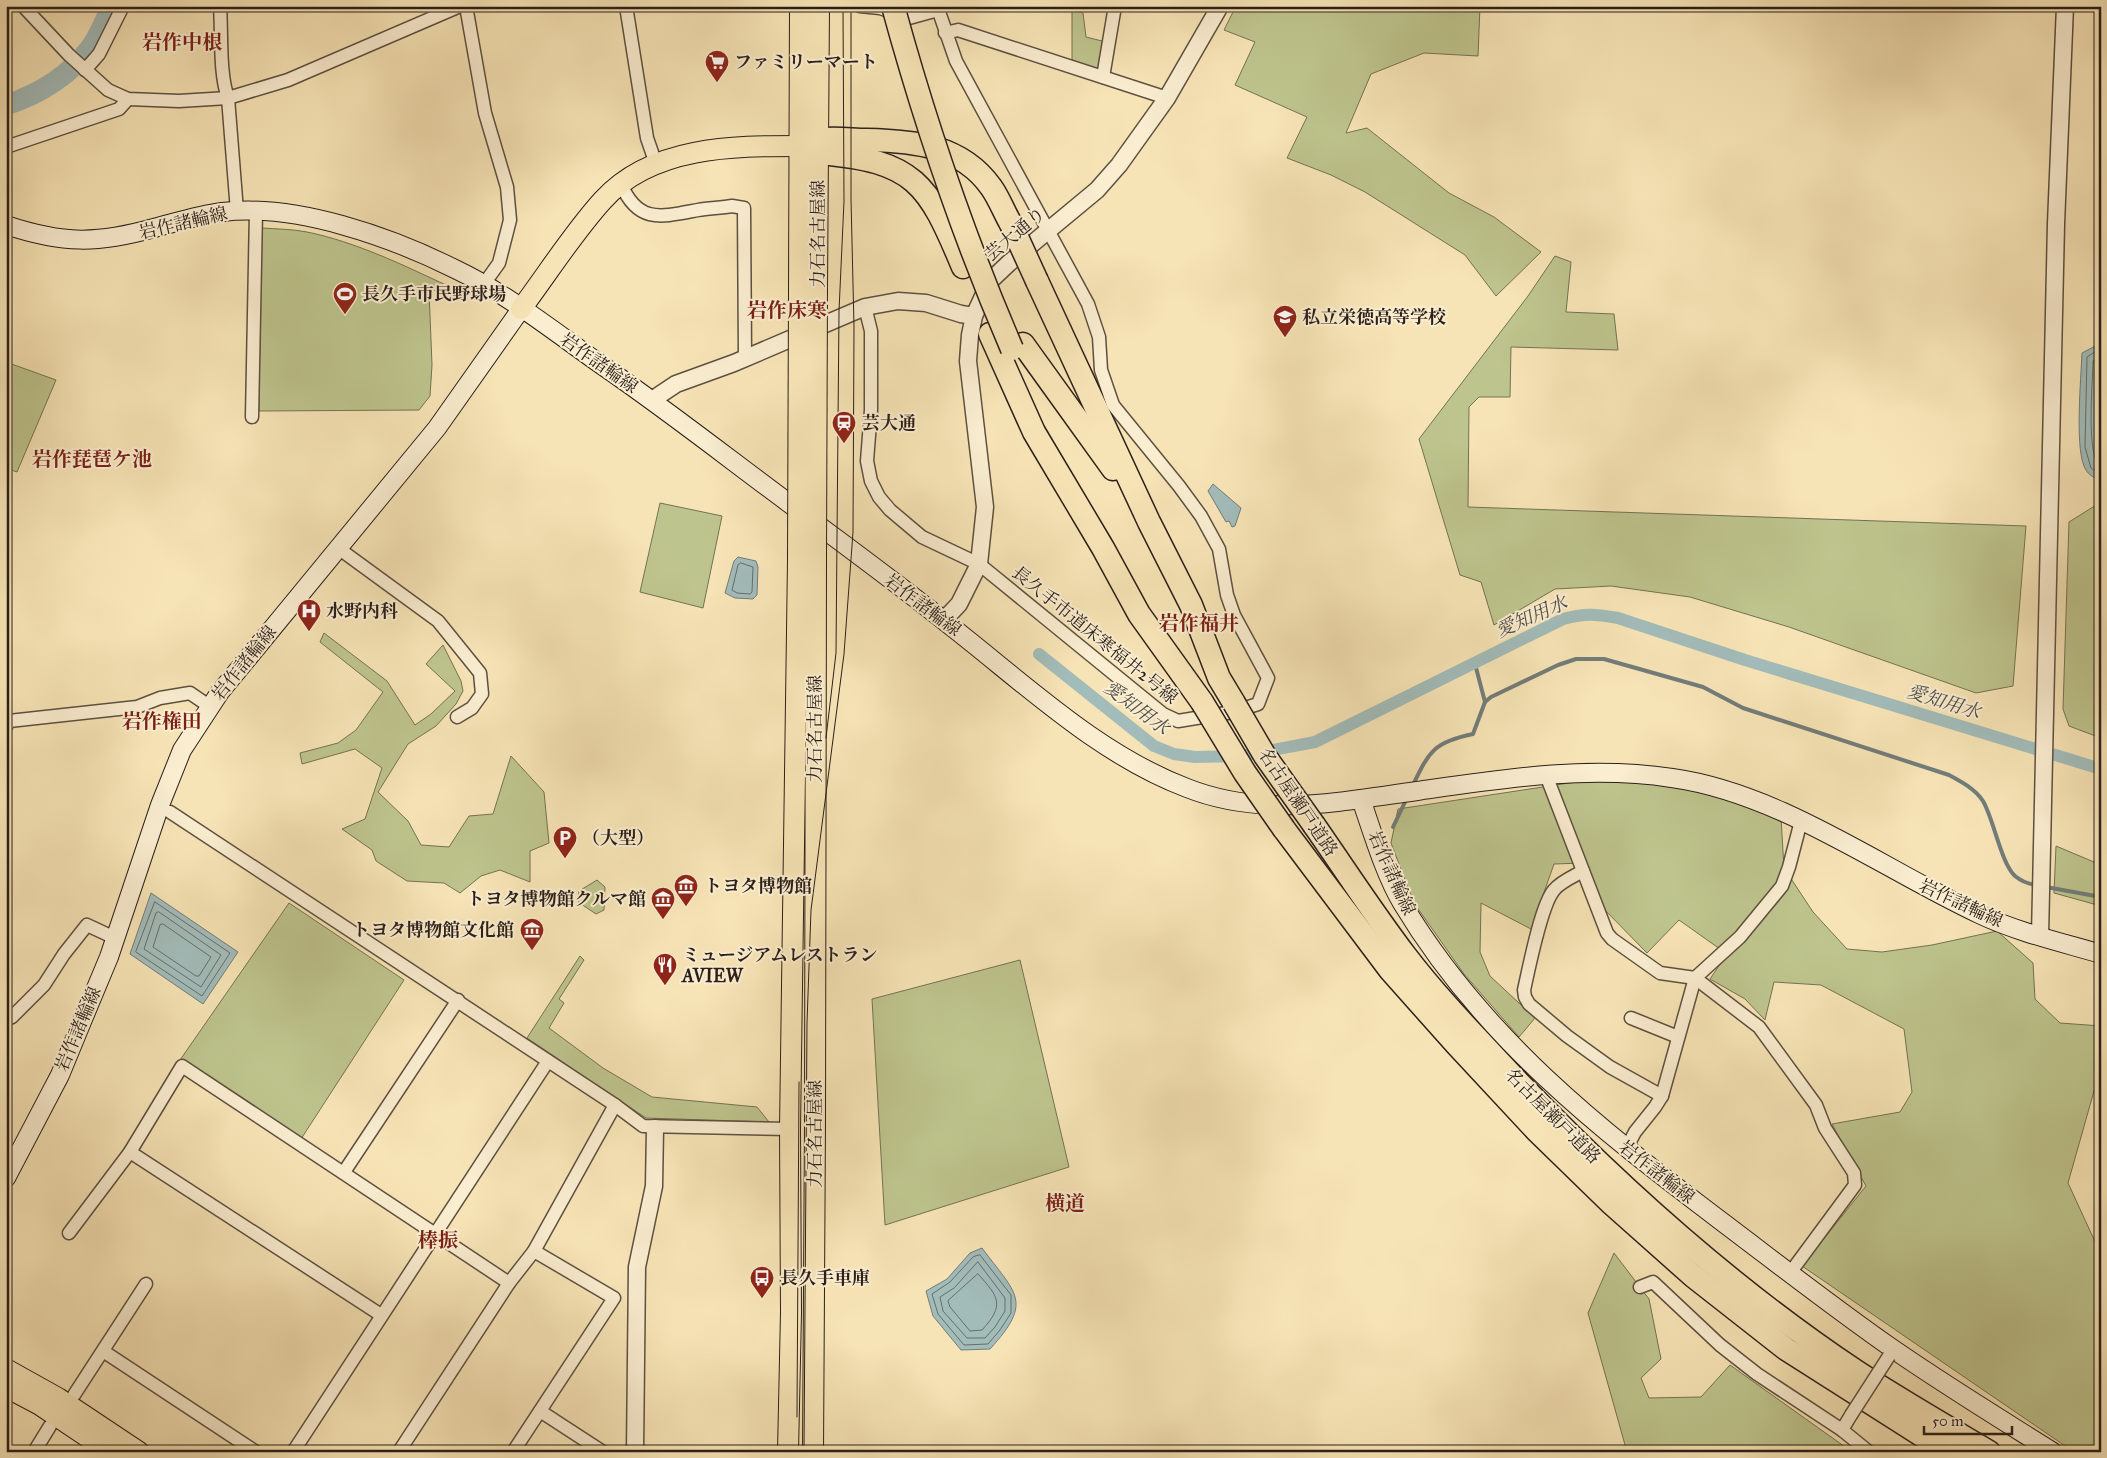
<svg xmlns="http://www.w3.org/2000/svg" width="2107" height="1458" viewBox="0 0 2107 1458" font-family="'IM FELL Great Primer','Noto Serif JP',serif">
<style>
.green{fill:#bec48d;stroke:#747253}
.water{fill:#a2bcba;stroke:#727d7a}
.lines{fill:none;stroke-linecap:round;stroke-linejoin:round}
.shore{stroke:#666e6a;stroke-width:1}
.stream{stroke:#727d7a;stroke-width:4}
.canal{stroke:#a2bcba;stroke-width:12}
.river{stroke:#a2bcba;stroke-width:21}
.minor-casing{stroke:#5d5040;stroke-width:15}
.tertiary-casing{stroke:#5d5040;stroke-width:19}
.secondary-casing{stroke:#2a1f19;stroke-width:20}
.primary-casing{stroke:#2a1f19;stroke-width:22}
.motorway-casing{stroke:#2a1f19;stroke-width:25}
.minor{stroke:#faedd0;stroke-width:12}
.tertiary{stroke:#faedd0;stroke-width:16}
.secondary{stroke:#faedd0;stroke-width:18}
.primary{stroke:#f7e4b6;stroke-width:20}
.motorway{stroke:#f7e4b6;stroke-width:22}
.tram{stroke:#2a1f19;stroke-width:1}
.minor-bridge-casing{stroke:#5d5040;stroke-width:15;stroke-linecap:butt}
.primary-bridge-casing{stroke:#2a1f19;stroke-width:22;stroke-linecap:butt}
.motorway-bridge-casing{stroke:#2a1f19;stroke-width:25;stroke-linecap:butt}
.minor-bridge{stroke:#faedd0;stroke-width:12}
.primary-bridge{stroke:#f7e4b6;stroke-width:20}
.motorway-bridge{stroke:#f7e4b6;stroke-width:22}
.labels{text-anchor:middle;stroke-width:4;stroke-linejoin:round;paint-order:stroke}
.poi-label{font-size:18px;font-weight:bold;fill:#2a1f19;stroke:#faedd0;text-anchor:start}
.street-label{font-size:18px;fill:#2a1f19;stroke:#faedd0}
.water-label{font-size:19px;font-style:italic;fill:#4e4e49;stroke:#faedd0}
.quarter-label{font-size:20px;font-weight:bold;fill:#7a1f14;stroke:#faedd0}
</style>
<rect width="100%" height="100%" fill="#f7e4b6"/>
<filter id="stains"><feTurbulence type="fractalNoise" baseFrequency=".004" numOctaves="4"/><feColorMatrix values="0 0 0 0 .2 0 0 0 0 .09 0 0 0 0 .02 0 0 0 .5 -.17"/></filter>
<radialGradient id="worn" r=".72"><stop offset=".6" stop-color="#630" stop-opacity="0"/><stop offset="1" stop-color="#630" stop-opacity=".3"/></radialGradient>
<g class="green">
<polygon points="1238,6 1480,6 1478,56 1424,53 1371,74 1346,133 1367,128 1449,193 1494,217 1541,252 1496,296 1465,255 1365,192 1331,175 1287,158 1307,117 1235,85 1255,42 1224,30 1234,10"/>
<polygon points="1072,10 1083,13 1086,37 1110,43 1103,77 1072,67"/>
<path d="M 261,228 C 276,229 292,229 307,232 C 356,242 403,265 448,286 L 444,289 L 429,291 L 432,365 L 430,396 L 419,410 L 259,411 Z"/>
<polygon points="1555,256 1571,262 1566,312 1614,314 1618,350 1511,347 1510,397 1479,397 1469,407 1468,507 2026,526 2013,686 1976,693 1789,627 1690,597 1611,586 1555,589 1494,625 1481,582 1460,575 1419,439 1528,296"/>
<polygon points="6,362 56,380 17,472 6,468"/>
<polygon points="2101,502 2101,738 2069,726 2063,709 2069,522"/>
<polygon points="660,503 722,516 703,608 640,592"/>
<polygon points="324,633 387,681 415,725 431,714 455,691 426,664 443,645 461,681 463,691 456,704 436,726 408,744 378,792 408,821 421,845 449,847 469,816 493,814 511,756 544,792 549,843 530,851 530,882 500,870 481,876 460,893 444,883 407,881 376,861 372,850 342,829 365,819 382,768 355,749 302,764 300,753 338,743 356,730 383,692 320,642"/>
<polygon points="1602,778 1693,788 1781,818 1784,868 1813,912 1847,949 1882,952 1932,945 1997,931 2033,963 2035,999 2060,1023 2101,1026 2101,1090 2094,1091 2068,1183 2097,1246 2101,1235 2101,1452 2071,1450 1802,1266 1866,1186 1832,1124 1900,1112 1912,1092 1904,1029 1821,985 1774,982 1765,1020 1745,999 1710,979 1727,954 1679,920 1647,953 1601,906 1584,863 1554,864 1531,929 1481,903 1480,952 1490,976 1535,1018 1519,1037 1464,974 1414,903 1391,843 1398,809"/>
<polygon points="2056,846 2101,865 2101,906 2054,893"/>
<polygon points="597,880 605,887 604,910 596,914 578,902 579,891"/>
<polygon points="289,903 404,980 301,1139 180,1060"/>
<polygon points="580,956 584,960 559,999 564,1003 549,1028 603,1068 652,1097 757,1107 769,1122 646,1118 527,1038"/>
<polygon points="1020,960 1069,1167 885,1225 872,999"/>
<polygon points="1614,1253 1649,1299 1661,1359 1641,1378 1649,1398 1701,1397 1730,1365 1848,1449 1848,1452 1627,1452 1588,1313"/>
</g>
<g class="water">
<path d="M 2101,343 L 2101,480 C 2093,478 2087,474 2084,466 C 2075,444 2081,379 2082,353 Z"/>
<polygon points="1213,484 1241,508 1235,526 1232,527 1229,521 1226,522 1208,491"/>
<polygon points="738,557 756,561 758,567 757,595 753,599 735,598 725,593 734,561"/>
<polygon points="151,893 238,952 203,1004 130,954"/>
<path d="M 982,1248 C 1016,1294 1034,1301 990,1349 L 961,1350 L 933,1316 L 926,1291 L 947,1279 L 970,1253 Z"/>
</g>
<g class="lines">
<g class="shore">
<polyline points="2101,348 2087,357 2085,447 2091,468 2101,475"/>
<path d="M 2101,356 L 2093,361 C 2093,382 2085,457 2101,468"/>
<polyline points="2101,365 2099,446 2101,457"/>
<polygon points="741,563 753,567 752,592 750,594 737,593 732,590 738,565"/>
<polygon points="155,902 230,953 202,996 136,952"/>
<polygon points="159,912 221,955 201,987 144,949 156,913"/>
<polygon points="163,924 211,957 199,976 196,976 153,947 160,925"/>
<polygon points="980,1255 1011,1295 1011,1313 1000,1330 988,1344 964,1345 938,1314 932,1294 950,1282 973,1257"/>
<polygon points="978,1262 1005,1298 1005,1311 995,1327 985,1338 967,1338 943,1311 940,1297 954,1288"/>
<path d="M 978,1274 C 999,1297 1005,1305 982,1330 L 970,1331 L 950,1307 L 948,1301 Z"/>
</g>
<g class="stream">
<polyline points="1475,664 1485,702"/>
<path d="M 1412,787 C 1429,752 1433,742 1473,734 L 1485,702 L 1491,697 L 1558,665 L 1576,659 L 1604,659 L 1703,687 L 1743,708 L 1949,775 C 1962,782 1975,789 1983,801 C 1994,820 2001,863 2015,876 C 2021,881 2029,884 2036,885"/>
<polyline points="1393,827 1407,798"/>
<polyline points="2046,887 2101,897"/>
</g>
<path class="canal" d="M 1039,654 L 1154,746 L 1174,754 L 1195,757 L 1241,756 L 1315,742 L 1563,619 C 1586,613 1595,614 1618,618 L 1745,660 L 2101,769"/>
<path class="river" d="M 6,105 C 40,94 69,76 91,47 C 100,35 105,20 112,6"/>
<defs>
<g id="minor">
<polyline points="23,6 69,55 108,90 128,99 179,101 228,98 288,80 460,6"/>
<path d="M 220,6 C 222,33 219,73 228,98 L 237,211"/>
<polyline points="466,6 485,113 507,187 510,220 499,263 484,284"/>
<polyline points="626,6 647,138 656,164"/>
<polyline points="860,6 880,8 909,18 938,10"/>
<polyline points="945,33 958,30 1167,98"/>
<polyline points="85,70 99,54 123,6"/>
<polyline points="1103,77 1115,6"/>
<polyline points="6,147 119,109 128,99"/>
<path d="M 621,184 C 638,224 661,217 698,210 C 709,208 721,208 732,206 L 744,208 L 745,357"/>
<polyline points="865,307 871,331 871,410 867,461 871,481 879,497 890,510 922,537 979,564 1163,714 1178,721 1233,712 1258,704 1268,678 1234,615 1227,595 1219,549 1201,516 1179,486 1113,405 1101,370 1099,337 1088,304 956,61 937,6"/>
<polyline points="252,417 256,211"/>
<polyline points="338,548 438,621 480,673 482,694 472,708 457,717"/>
<polyline points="6,727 9,721 137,707 160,698 190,693 209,706"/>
<polyline points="1546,775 1607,933 1612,939 1660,973 1695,978 1759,1027 1816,1105 1825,1128 1854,1173 1855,1185 1790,1273"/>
<polyline points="170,812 615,1105 643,1126 790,1129"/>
<path d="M 1583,871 C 1574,876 1560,882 1554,890 C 1541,905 1529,968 1524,990 L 1525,997 L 1529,1004 L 1567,1036 L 1610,1067 L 1662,1096"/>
<polyline points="1631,1018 1678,1037"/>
<polyline points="6,1020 12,1017 44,985 64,954 87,925 115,938"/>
<polyline points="1626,1149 1635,1132 1655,1107 1662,1096 1695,978 1740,937 1782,886 1789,867 1801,821"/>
<polyline points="344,1172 458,1000"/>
<polyline points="69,1233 130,1152"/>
<polyline points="534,1251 615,1105"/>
<polyline points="1640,1287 1653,1282 1720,1345 1757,1374 1842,1430"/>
<polyline points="381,1315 130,1152 182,1066 509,1283"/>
<polyline points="103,1351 256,1452"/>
<polyline points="74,1395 146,1284"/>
<polyline points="540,1411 603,1452"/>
<polyline points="1851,1415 1842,1430 1869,1452"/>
<polyline points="400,1450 509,1283 534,1251 614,1298 513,1452"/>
<polyline points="34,1452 50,1426"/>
<polyline points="293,1452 548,1061"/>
</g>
<g id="tertiary">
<polyline points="652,400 676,384 734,363 865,307 898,301 926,303 961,314 974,316"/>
<polyline points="944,620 959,604 979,564 985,507 968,361 970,335 974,316 990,281 1009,263 1097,190 1119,165 1167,98 1220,6"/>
<polyline points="2040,936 2056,224 2065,6"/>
<polyline points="635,1452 637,1267 654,1186 655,1128"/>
</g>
<g id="secondary">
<path d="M 6,225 C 63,244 97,244 154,228 C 177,222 199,215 222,212 C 296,203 391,237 457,270 C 509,295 556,333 603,366 C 667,410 728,458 790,504 C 843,544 897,583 948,624 C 1023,682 1097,754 1187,788 C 1263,818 1338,802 1417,791 C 1501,779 1586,765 1672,778 C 1780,793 1881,868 1979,914 C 2017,932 2060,942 2101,954"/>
<path d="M 1361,799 C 1372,831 1385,875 1402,903 C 1483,1038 1598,1128 1721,1221 C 1778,1264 1834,1308 1893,1349 C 1945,1385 1999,1418 2053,1452"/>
<polyline points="6,1178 60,1075 81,1024 109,957 160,805 182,750 220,692 437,428 521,309"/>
</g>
<g id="primary">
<polyline points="817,289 819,6"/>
<polyline points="799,290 800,6"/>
<path d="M 521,309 C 548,273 573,233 603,200 C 652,146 733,146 799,146"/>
<polyline points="6,1369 58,1398 139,1452"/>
<polyline points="6,1387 40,1405 110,1452"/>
<polyline points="788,1452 791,1312 790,1129 798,560"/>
<polyline points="813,1452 815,1123 816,559"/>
</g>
<g id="motorway">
<path d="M 799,146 C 805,144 811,141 817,140 C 833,137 852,140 867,140 C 914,141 961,145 991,187 C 999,198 1004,212 1011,224"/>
<path d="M 819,153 C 915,161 928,183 963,267"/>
<polyline points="1037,281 1149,522 1191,605 1219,678 1234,703"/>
<polyline points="990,334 1034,432 1103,548 1139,614 1202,702"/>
<polyline points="1023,344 1113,469"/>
<path d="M 1314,825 C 1344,868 1373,913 1405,955 C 1440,1001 1481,1042 1520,1084 C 1623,1191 1734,1290 1857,1372 C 1900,1400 1945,1426 1989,1452"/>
<polyline points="1284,829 1390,970 1455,1043 1536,1130 1612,1204 1693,1276 1786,1349 1948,1452"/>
</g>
</defs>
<use href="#minor" class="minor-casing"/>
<use href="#tertiary" class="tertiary-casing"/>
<use href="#secondary" class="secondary-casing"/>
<use href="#primary" class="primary-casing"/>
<use href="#motorway" class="motorway-casing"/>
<use href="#minor" class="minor"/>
<use href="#tertiary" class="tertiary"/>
<use href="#secondary" class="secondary"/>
<use href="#primary" class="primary"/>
<use href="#motorway" class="motorway"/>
<g class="tram">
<polyline points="826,738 836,653 839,311 844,201 843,6"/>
<polyline points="797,1417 799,1082"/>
<polyline points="804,1452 807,1023 811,910 844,654 853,532 854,327 851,199 851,6"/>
</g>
<defs>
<polyline id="minor-bridge" points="1851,1415 1889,1356"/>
<g id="primary-bridge">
<polyline points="816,559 817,289"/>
<polyline points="798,560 799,290"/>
</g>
<g id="motorway-bridge">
<path d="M 893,6 C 925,123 964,238 1012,349"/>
<polyline points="1011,224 1037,281"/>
<polyline points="1202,702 1245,773 1284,829"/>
<polyline points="1234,703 1265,756 1314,825"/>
</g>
</defs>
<use href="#minor-bridge" class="minor-bridge-casing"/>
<use href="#primary-bridge" class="primary-bridge-casing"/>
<use href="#motorway-bridge" class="motorway-bridge-casing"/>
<use href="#minor-bridge" class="minor-bridge"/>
<use href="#primary-bridge" class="primary-bridge"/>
<use href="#motorway-bridge" class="motorway-bridge"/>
</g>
<defs>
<symbol id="supermarket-pin" viewBox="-11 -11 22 30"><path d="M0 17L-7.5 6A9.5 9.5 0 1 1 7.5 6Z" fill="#8f2418" stroke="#faedd0"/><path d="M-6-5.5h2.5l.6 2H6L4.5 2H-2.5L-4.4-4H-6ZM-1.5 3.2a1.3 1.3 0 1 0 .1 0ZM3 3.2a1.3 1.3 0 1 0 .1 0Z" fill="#fff"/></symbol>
<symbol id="stadium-pin" viewBox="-11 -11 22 30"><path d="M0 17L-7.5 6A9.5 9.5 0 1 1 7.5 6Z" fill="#8f2418" stroke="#faedd0"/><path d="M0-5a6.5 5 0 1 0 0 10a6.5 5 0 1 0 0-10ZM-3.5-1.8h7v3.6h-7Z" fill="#fff"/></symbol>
<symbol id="school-pin" viewBox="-11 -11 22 30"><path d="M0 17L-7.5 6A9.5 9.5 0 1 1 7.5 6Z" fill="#8f2418" stroke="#faedd0"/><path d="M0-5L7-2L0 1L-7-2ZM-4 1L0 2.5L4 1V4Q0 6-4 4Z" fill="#fff"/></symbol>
<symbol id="station-pin" viewBox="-11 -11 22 30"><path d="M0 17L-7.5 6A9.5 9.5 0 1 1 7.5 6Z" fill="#8f2418" stroke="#faedd0"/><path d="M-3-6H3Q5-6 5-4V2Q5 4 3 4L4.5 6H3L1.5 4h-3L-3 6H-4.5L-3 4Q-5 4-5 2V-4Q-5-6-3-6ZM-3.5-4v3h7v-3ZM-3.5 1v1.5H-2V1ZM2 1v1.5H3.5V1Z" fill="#fff"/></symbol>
<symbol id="hospital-pin" viewBox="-11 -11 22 30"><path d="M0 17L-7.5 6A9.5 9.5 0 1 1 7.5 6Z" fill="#8f2418" stroke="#faedd0"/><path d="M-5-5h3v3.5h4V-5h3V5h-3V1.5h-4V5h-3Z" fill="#fff"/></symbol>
<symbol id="parking-pin" viewBox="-11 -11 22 30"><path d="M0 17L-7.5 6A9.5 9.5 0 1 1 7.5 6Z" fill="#8f2418" stroke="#faedd0"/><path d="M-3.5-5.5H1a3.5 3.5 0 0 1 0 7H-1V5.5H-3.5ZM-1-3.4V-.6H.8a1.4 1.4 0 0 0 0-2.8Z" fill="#fff"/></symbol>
<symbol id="museum-pin" viewBox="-11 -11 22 30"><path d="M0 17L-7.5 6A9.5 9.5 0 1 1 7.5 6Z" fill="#8f2418" stroke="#faedd0"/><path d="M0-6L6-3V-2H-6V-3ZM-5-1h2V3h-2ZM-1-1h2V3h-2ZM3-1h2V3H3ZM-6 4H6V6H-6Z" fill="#fff"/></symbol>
<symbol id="restaurant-pin" viewBox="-11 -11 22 30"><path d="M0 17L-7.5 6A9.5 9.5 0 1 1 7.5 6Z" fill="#8f2418" stroke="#faedd0"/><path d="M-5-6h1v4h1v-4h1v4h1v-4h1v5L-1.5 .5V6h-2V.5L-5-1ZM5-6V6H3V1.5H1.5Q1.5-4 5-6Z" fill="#fff"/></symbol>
<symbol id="bus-pin" viewBox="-11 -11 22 30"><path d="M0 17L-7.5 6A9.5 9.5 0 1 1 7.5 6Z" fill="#8f2418" stroke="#faedd0"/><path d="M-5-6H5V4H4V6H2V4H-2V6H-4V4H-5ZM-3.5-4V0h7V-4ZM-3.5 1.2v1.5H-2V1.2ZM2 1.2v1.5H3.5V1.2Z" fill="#fff"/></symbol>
</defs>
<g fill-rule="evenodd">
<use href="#supermarket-pin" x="703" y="48" width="28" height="38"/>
<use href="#stadium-pin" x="331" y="280" width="28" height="38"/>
<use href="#school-pin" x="1271" y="303" width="28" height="38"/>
<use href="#station-pin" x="830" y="409" width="28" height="38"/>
<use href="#hospital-pin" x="295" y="597" width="28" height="38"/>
<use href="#parking-pin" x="551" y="824" width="28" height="38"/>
<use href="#museum-pin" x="672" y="872" width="28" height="38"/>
<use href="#museum-pin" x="649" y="885" width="28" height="38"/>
<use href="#museum-pin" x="518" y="916" width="28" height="38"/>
<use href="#restaurant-pin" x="651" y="951" width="28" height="38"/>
<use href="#bus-pin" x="748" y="1264" width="28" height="38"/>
</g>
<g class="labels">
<g class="poi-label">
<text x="734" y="68">ファミリーマート</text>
<text x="362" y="300">長久手市民野球場</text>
<text x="1302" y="323">私立栄徳高等学校</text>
<text x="862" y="429">芸大通</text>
<text x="326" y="617">水野内科</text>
<text x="582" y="844">（大型）</text>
<text x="704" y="892">トヨタ博物館</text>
<text x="646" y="905" text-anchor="end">トヨタ博物館クルマ館</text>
<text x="514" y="936" text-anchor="end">トヨタ博物館文化館</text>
<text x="682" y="961">ミュージアムレストラン<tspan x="682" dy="21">AVIEW</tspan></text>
<text x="780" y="1284">長久手車庫</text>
</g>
<g class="street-label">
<text transform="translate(183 223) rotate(-13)" y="6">岩作諸輪線</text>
<text transform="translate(818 234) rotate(-90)" y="6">力石名古屋線</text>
<text transform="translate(1015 234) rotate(-40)" y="6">芸大通り</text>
<text transform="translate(599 363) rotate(35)" y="6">岩作諸輪線</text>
<text transform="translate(923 605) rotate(37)" y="6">岩作諸輪線</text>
<text transform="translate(1095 635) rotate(39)" y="6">長久手市道床寒福井2号線</text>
<text transform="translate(244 663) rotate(-51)" y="6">岩作諸輪線</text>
<text transform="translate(815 729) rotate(-90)" y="6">力石名古屋線</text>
<text transform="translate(1298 802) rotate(56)" y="6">名古屋瀬戸道路</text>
<text transform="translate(1392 873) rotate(66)" y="6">岩作諸輪線</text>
<text transform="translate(1961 903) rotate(25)" y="6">岩作諸輪線</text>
<text transform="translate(78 1029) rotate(-67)" y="6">岩作諸輪線</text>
<text transform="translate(1553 1116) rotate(45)" y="6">名古屋瀬戸道路</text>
<text transform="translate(815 1134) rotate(-90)" y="6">力石名古屋線</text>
<text transform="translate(1657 1172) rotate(38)" y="6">岩作諸輪線</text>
</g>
<g class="water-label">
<text transform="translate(1531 616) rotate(-24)" y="7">愛知用水</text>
<text transform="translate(1944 701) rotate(17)" y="7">愛知用水</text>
<text transform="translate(1137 707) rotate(37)" y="7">愛知用水</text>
</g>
<g class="quarter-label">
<text x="182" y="49">岩作中根</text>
<text x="787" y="317">岩作床寒</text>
<text x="92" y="466">岩作琵琶ケ池</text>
<text x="1199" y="630">岩作福井</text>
<text x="162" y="728">岩作権田</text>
<text x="1065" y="1210">横道</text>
<text x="438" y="1247">棒振</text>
</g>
</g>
<rect width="2107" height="1458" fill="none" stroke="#f7e4b6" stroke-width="25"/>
<rect x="8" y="8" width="2092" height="1443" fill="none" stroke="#2a1f19" stroke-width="2.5"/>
<rect x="12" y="12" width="2082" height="1433" fill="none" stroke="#2a1f19"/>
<path d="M1924 1426v8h88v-8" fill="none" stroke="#2a1f19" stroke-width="2.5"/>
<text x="1932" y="1426" font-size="15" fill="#2a1f19" stroke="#faedd0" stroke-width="4" paint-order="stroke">50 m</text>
<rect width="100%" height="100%" filter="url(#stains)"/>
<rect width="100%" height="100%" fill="url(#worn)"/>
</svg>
